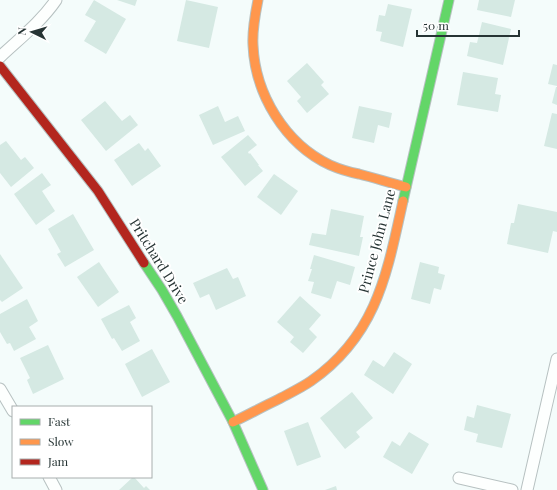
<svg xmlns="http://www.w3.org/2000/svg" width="557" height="490" viewBox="0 0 557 490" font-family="'Playfair Display',serif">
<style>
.building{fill:#d5e9e3}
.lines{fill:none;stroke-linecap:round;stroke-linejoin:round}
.street-casing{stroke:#b7c1c1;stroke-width:13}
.fast-casing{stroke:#b7c1c1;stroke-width:11}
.slow-casing{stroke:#b7c1c1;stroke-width:11}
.jam-casing{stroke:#b7c1c1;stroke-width:11}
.street{stroke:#fdfffe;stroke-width:11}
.fast{stroke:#63d668;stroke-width:9}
.slow{stroke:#ff974d;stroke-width:9}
.jam{stroke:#b3261e;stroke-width:9}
.labels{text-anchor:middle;stroke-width:4;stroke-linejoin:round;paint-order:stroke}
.street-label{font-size:14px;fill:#263434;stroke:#fff}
</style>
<rect width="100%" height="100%" fill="#f4fcfb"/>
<g class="building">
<polygon points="94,0 126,19 106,54 84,41 96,21 85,15"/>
<polygon points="117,0 137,0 135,6"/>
<polygon points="186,0 218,7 209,48 177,41"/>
<polygon points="479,0 515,0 511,17 477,10"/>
<polygon points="388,4 412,9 403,47 380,41 382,32 376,31 379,15 385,16"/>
<polygon points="482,22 511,29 503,65 467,56 470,42 477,43"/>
<polygon points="307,63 324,82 321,85 329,94 307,113 297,101 301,97 287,81"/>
<polygon points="553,64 557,65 557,86 548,84"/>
<polygon points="463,72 498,78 495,94 501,95 498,112 457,105"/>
<polygon points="556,87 557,87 557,105 552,103"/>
<polygon points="105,101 122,121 130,115 138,125 106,151 81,120"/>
<polygon points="218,106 225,122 238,116 245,131 213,145 199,115"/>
<polygon points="359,106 392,113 389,128 378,125 374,143 352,138"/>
<polygon points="552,113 557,114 557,149 544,146"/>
<polygon points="248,135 257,145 248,152 249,154 250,153 259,165 258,165 263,171 245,186 221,157"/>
<polygon points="6,141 21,160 25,157 34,168 11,187 0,173 0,145"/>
<polygon points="139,143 145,151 148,148 161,166 132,186 114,160"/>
<polygon points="42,173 51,185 42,191 55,211 36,225 14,194"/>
<polygon points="274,174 298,191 281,215 257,197"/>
<polygon points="518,204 557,212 557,232 553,231 548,253 507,244 511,223 514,223"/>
<polygon points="331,209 364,216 360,237 363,237 359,256 309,245 312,233 326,235"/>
<polygon points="73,214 94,250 65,267 57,254 61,252 48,229"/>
<polygon points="0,254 23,288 2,302 0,300"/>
<polygon points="314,255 355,267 350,285 337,281 331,299 311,293 314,282 308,281 312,269 310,269"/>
<polygon points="99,262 119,292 98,307 77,277"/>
<polygon points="420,262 439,267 438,273 445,275 441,290 434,288 430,304 411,299"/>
<polygon points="227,268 233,279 238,277 246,296 216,310 209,294 200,298 193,283"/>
<polygon points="300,296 321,315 309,329 317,337 303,353 290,342 294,337 277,322"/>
<polygon points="27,299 38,321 29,327 36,339 14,351 10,343 7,344 0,332 0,314"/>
<polygon points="129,305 136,318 130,322 140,341 122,351 114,338 112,339 101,319"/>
<polygon points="48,345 64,379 33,394 27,380 30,378 20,358"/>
<polygon points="152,349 170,382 142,397 125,364"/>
<polygon points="394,352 412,364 393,394 364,375 373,360 384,367"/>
<polygon points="352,392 373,418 356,432 360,437 345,449 320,418"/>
<polygon points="477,405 511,414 502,448 476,442 478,434 464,430 467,416 474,418"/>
<polygon points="308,422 321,457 297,466 284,431"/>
<polygon points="409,432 429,444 412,474 383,457 392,441 400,446"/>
<polygon points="133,477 134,477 144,488 146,486 150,490 119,490"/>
<polygon points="336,486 337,490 325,490"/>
</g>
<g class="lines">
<defs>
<g id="street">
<path d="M 0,57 C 19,39 41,22 56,0"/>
<polyline points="0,389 13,411"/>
<polyline points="49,477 56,490"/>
<polyline points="459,478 512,490"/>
<polyline points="527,490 557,359"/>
</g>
<g id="fast">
<polyline points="403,201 449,0"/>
<polyline points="144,263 162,290 177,316 233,422 263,490"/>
</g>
<g id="slow">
<path d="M 258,0 C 255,15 252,30 253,45 C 255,94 285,144 330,165 C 339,169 349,172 359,174 C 375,178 390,183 406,187"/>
<path d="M 233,422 C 248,415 262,407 277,400 C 288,394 301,388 311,381 C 377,335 387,273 403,201"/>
</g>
<polyline id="jam" points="0,66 98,191 144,263"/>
</defs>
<use href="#street" class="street-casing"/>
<use href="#fast" class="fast-casing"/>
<use href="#slow" class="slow-casing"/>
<use href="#jam" class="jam-casing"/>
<use href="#street" class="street"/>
<use href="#fast" class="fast"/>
<use href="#slow" class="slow"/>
<use href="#jam" class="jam"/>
</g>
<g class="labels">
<g class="street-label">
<text transform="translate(377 241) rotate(-75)" y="5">Prince John Lane</text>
<text transform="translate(159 261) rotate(58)" y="5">Pritchard Drive</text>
</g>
</g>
<rect x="12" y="406" width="140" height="72" fill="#ffffff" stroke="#a8aeae"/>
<rect x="20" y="419" width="20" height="6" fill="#63d668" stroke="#a8aeae"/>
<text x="48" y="426" font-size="12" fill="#263434">Fast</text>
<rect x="20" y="439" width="20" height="6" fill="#ff974d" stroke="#a8aeae"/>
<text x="48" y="446" font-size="12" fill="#263434">Slow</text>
<rect x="20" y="459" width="20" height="6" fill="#b3261e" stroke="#a8aeae"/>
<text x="48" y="466" font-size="12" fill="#263434">Jam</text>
<g transform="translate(32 32) rotate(275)" stroke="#ffffff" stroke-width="3" paint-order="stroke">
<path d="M0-3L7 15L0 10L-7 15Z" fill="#263434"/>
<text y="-6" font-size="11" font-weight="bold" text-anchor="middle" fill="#263434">N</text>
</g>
<path d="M417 30v6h102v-6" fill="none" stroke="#263434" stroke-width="2"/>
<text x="423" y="30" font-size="12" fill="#263434" stroke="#ffffff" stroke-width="3" paint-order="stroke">50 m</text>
</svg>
